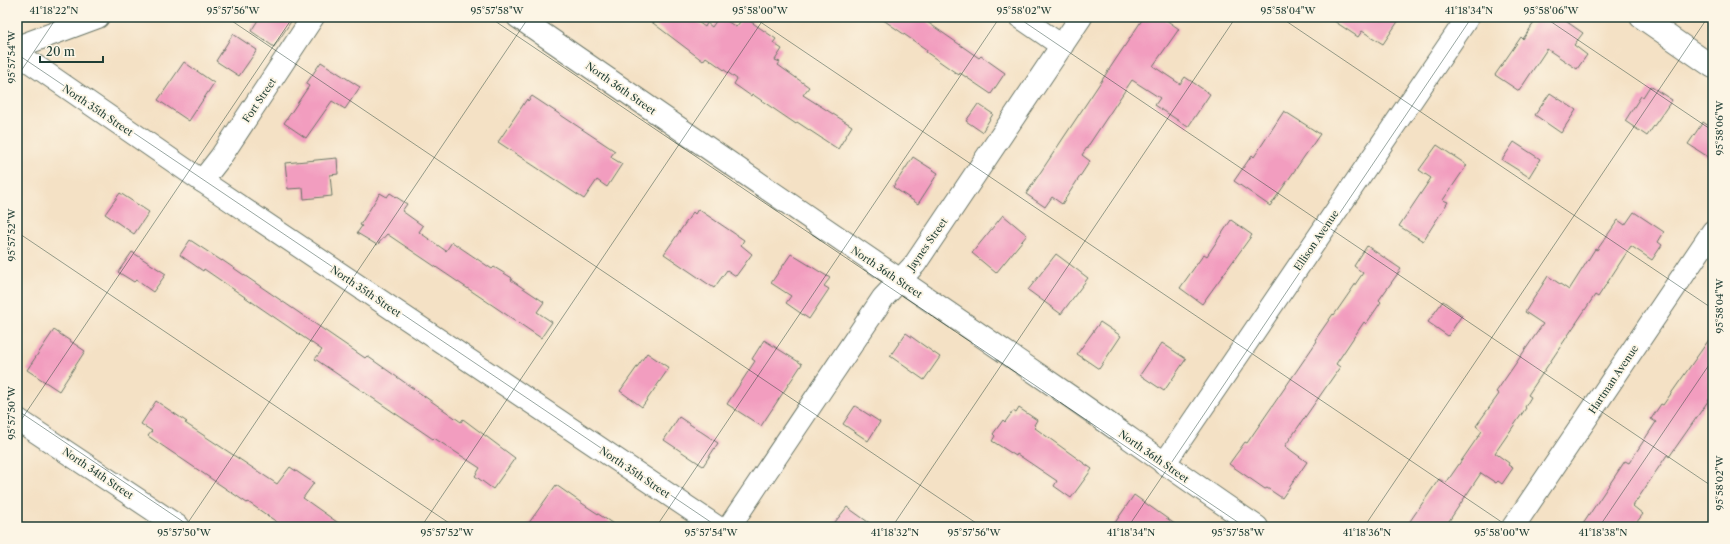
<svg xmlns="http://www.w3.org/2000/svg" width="1730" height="544" viewBox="0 0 1730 544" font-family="'Libre Caslon Text',serif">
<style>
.building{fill:#f29dbf}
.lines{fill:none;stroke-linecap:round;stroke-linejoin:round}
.street-casing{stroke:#6a7667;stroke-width:24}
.street{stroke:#fff;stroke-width:22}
.ticks{fill:none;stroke:#1f3d34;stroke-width:1;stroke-opacity:0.45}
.labels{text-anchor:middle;stroke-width:3.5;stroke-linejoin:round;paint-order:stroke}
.street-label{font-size:10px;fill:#1f3d34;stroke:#fcf5e5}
.neatline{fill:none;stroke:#1f3d34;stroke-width:1.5}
.ticks-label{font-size:10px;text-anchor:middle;fill:#1f3d34}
</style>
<rect width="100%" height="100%" fill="#fcf5e5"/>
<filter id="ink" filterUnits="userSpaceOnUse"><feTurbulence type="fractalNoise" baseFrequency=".025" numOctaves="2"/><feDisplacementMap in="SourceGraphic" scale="8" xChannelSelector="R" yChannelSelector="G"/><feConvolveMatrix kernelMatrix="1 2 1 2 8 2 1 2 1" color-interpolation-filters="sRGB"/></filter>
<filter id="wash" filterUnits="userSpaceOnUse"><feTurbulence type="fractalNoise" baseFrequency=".012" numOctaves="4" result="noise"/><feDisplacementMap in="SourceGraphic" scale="16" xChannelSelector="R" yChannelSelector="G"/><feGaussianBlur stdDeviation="0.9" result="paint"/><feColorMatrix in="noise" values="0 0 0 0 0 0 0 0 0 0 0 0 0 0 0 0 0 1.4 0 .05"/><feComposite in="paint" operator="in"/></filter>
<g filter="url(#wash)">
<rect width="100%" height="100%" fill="#f4e1c5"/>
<g id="blocks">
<g class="building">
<polygon points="260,17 294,17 274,47 251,31"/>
<polygon points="645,17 691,17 705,27 707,23 712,27 719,17 721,17 736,27 744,17 776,39 773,43 782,49 775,60 780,62 778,65 809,87 803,95 852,126 838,149 797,122 796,124 752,94 751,96 734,84 737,79 706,57 703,61"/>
<polygon points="879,17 920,17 979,58 981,56 1005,73 991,94 960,73 959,75 926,52 927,50"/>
<polygon points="1144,17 1162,17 1179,29 1153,66 1180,84 1185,77 1210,94 1188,127 1155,105 1160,98 1132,80 1082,155 1090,161 1062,204 1052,197 1045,207 1026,194"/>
<polygon points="1328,17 1401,17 1383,44 1362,31 1358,37"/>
<polygon points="1538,17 1560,17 1583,33 1574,45 1587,55 1577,69 1547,49 1519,91 1495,75 1521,37 1523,39"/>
<polygon points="233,34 257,50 239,76 216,61"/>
<polygon points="184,62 214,83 189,121 158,100"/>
<polygon points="321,62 360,87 345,109 332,101 306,138 284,123 309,86 306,84"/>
<polygon points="1650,86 1672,100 1647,136 1625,121 1641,96 1643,97"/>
<polygon points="1550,93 1576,110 1561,133 1535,115"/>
<polygon points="532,96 615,151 611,156 612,158 622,164 607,187 597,180 584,199 498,142 527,99 528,101"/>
<polygon points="978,104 993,114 982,132 966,121"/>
<polygon points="1284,111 1320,134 1270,206 1234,181 1252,155 1254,157"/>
<polygon points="1703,122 1713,129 1713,160 1688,144"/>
<polygon points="1514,142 1540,159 1529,177 1502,160"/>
<polygon points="1437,145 1467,165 1443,200 1448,202 1423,241 1399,226 1431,178 1419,170"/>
<polygon points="913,157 938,173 918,204 893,187"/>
<polygon points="337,158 338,174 330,175 332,196 304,199 303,188 288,189 285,163"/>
<polygon points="120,193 149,212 134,234 105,214"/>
<polygon points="380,193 387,197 390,193 407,204 402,211 423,226 419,232 446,251 452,242 492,269 494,267 512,278 511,280 544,302 537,312 552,322 541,338 387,234 377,245 357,233 362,226 360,225"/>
<polygon points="698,209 744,240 741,245 752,254 736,276 727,270 714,288 664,254 693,212 695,214"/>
<polygon points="1634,212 1664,232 1658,242 1662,245 1652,260 1631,246 1598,297 1595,295 1528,395 1531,397 1525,407 1526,408 1495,453 1509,463 1508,465 1513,468 1502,484 1498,481 1496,483 1481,473 1445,527 1406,527 1439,479 1446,483 1482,431 1476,426 1499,394 1496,392 1543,324 1525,312 1548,276 1569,290 1595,249 1597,250 1618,220 1625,225"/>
<polygon points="1003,215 1027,235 996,273 972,253"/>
<polygon points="1231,220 1252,235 1202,304 1180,288 1204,254 1207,256"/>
<polygon points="190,240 222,261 222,260 365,358 367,356 461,422 463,419 515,458 493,489 475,476 480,468 434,438 433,439 315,359 322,350 204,269 203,271 180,255"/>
<polygon points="1367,246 1401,269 1379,300 1381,302 1366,324 1364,322 1336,364 1340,367 1285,446 1307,462 1282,498 1267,488 1265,489 1229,464 1245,442 1247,443 1317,341 1315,340 1333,314 1334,315 1363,273 1354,266"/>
<polygon points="132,252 166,274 153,292 136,280 134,282 118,272"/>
<polygon points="791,254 830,278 824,286 829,289 809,319 786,303 791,296 771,283"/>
<polygon points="1056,254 1088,278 1061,314 1028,290"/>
<polygon points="1443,301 1462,315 1448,336 1428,322"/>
<polygon points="1100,322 1121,336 1099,369 1077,354"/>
<polygon points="54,330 85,351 59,391 27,370"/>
<polygon points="906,333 940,357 924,380 890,356"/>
<polygon points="1713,334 1713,394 1669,457 1667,455 1633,506 1643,514 1633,527 1581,527 1625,461 1629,463 1656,422 1651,419 1661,404 1663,405"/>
<polygon points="764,340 802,364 761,426 727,404 755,361 752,359"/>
<polygon points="1162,343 1186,359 1164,391 1140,375"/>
<polygon points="647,353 669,368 642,407 620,391"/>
<polygon points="156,401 187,422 185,423 277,484 290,467 314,483 303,498 344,527 284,527 248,502 247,503 148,436 152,431 141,424"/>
<polygon points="855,406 880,422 868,441 843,424"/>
<polygon points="1019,408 1037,420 1034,425 1036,427 1035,428 1092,469 1071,498 1054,486 1057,481 1017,454 1016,456 992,441 995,436 993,434 1003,420 1005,422 1013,411 1016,413"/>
<polygon points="679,417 718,443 703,466 664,440"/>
<polygon points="556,485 586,506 618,527 526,527"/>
<polygon points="1134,495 1179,527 1112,527"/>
<polygon points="847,507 875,527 831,527"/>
</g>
</g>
</g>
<g filter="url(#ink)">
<use href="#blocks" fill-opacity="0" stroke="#6a7667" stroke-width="1"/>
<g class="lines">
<defs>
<g id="street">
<path d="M 518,17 C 701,144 884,269 1068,395 C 1131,439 1193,484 1257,527"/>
<polyline points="1020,17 1062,46"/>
<polyline points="1641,17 1713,67"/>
<polyline points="17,47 98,17"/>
<polyline points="17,53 202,181 717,527"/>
<polyline points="202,181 220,158 313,17"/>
<polyline points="17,419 179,527"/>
<polyline points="1164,464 1468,17"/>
<polyline points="729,527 883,298 915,264 1081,17"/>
<polyline points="1513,527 1713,231"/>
</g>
</defs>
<use href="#street" class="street-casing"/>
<use href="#street" class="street"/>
</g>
</g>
<path class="ticks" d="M 226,17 L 982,527M 489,17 L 1245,527M 753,17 L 1509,527M 1017,17 L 1713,487M 1280,17 L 1713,309M 1544,17 L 1713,131M 17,54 L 718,527M 17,77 L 57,17M 17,232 L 455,527M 17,410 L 191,527M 17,426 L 293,17M 185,527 L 529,17M 421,527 L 765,17M 656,527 L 1000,17M 892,527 L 1236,17M 1128,527 L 1472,17M 1364,527 L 1708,17M 1599,527 L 1713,359"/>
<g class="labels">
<g class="street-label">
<text transform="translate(621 88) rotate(35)" y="4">North 36th Street</text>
<text transform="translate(259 100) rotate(-56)" y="4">Fort Street</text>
<text transform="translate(98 110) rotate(34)" y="4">North 35th Street</text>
<text transform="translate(1316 240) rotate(-56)" y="4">Ellison Avenue</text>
<text transform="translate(927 244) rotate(-55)" y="4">Jaynes Street</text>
<text transform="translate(887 272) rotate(34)" y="4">North 36th Street</text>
<text transform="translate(366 291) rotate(34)" y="4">North 35th Street</text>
<text transform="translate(1613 379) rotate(-56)" y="4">Hartman Avenue</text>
<text transform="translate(1154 456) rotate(35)" y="4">North 36th Street</text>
<text transform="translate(635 472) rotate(34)" y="4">North 35th Street</text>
<text transform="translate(98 473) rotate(34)" y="4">North 34th Street</text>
</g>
</g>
<rect width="1730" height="544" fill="none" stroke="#fcf5e5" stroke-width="44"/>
<path d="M40 56v6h63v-6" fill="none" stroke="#1f3d34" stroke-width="2"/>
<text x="46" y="56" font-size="12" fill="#1f3d34" stroke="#fcf5e5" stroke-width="3" paint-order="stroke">20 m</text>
<rect x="22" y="22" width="1686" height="500" class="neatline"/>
<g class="ticks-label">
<text x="54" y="14">41°18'22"N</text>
<text x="233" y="14">95°57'56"W</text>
<text x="497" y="14">95°57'58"W</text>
<text x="760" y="14">95°58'00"W</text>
<text x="1024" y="14">95°58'02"W</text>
<text x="1288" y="14">95°58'04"W</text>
<text x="1469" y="14">41°18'34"N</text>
<text x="1551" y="14">95°58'06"W</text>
<text transform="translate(11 57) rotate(-90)" y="4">95°57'54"W</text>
<text transform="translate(1719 128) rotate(-90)" y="4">95°58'06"W</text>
<text transform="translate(11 235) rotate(-90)" y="4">95°57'52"W</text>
<text transform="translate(1719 306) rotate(-90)" y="4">95°58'04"W</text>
<text transform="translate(11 413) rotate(-90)" y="4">95°57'50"W</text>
<text transform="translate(1719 483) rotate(-90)" y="4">95°58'02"W</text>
<text x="184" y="536">95°57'50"W</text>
<text x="447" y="536">95°57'52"W</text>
<text x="711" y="536">95°57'54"W</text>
<text x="895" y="536">41°18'32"N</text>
<text x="974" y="536">95°57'56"W</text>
<text x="1131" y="536">41°18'34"N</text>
<text x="1238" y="536">95°57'58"W</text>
<text x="1367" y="536">41°18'36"N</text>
<text x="1502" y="536">95°58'00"W</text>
<text x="1603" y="536">41°18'38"N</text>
</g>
</svg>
